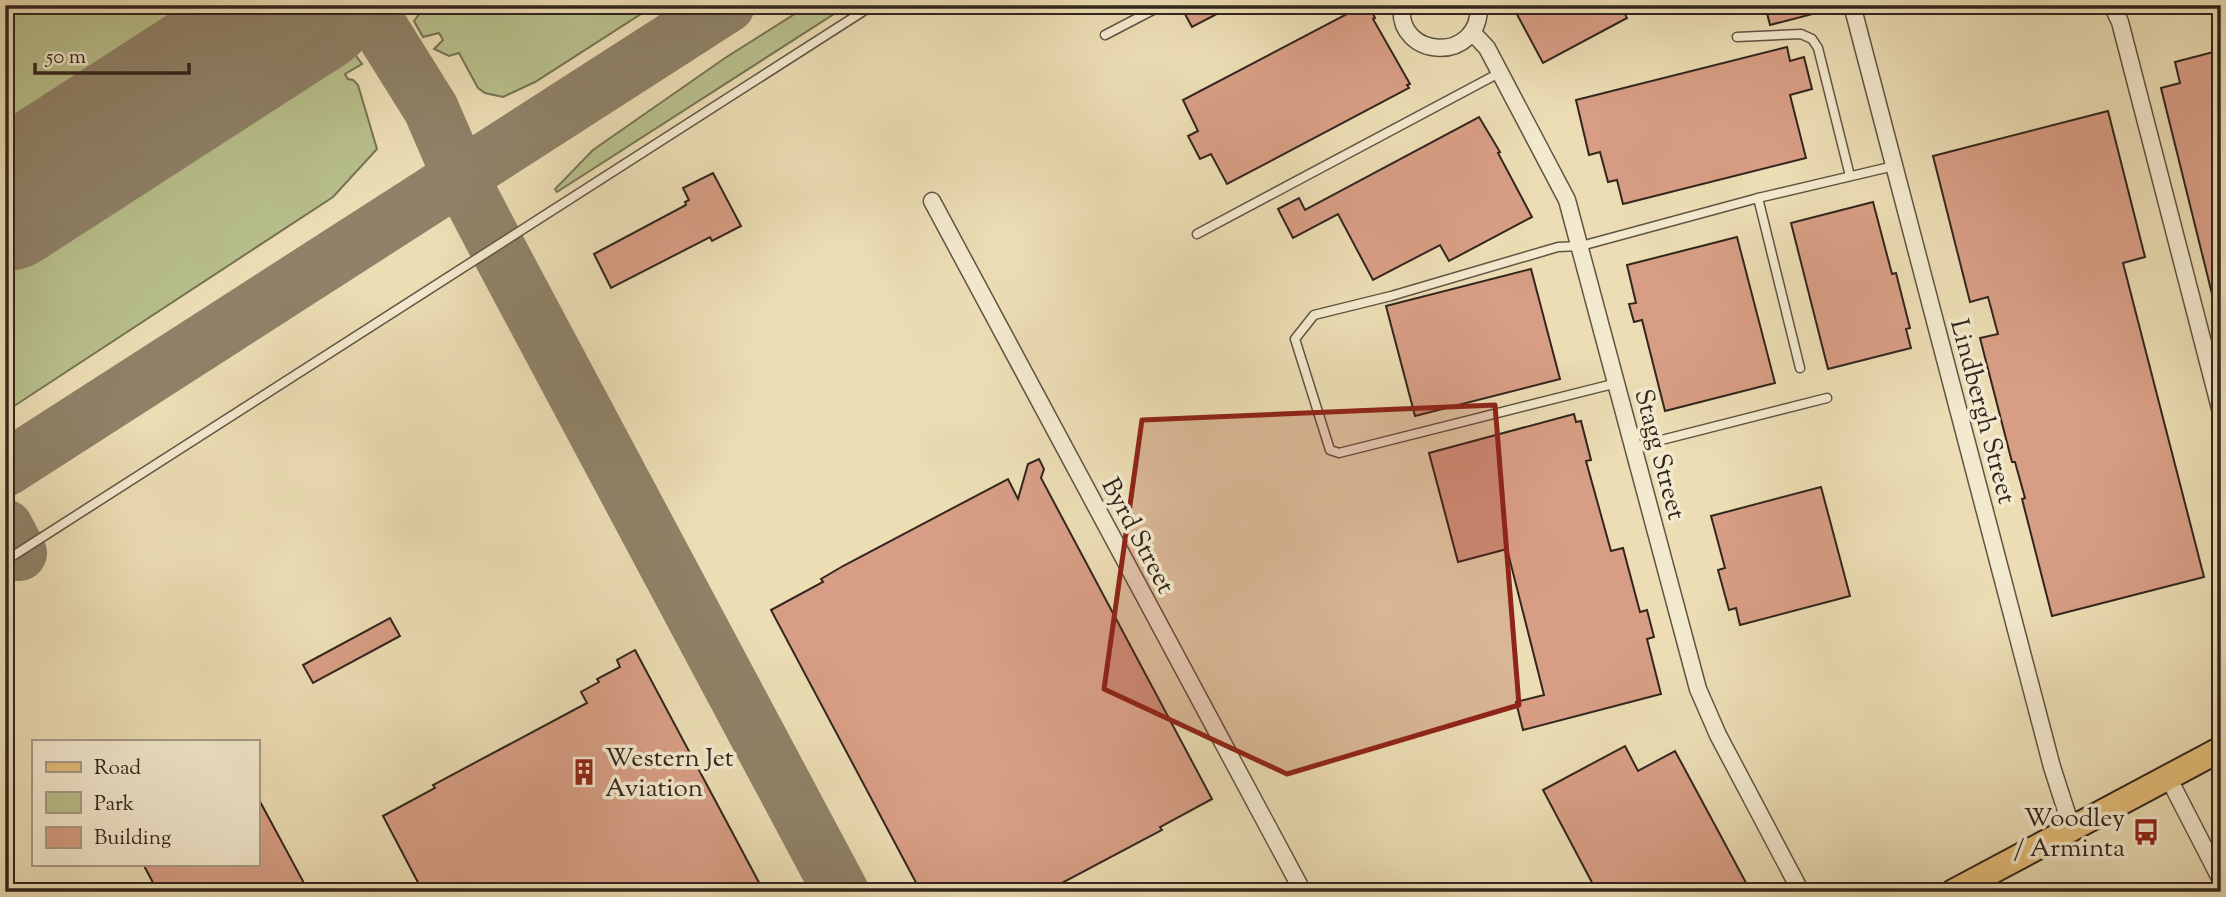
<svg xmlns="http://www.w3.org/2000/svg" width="2226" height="897" viewBox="0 0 2226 897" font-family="'Sorts Mill Goudy',serif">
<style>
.green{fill:#b8c08c;stroke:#757354;stroke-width:2}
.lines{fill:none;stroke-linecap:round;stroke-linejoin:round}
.taxiway{stroke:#8f8268;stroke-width:56}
.runway{stroke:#8f8268;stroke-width:138}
.building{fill:#d89e85;stroke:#32261d;stroke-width:2}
.lane-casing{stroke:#605443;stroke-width:11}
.street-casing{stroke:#605443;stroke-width:19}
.primary-casing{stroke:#32261d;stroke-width:28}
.lane{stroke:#f3e9ce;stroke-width:8}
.street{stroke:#f3e9ce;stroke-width:16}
.primary{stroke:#e6be7a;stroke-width:24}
.marked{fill:#8f2418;fill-opacity:0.2;stroke:#8f2418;stroke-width:5;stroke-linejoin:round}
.labels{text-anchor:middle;stroke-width:7;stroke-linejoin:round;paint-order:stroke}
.street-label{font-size:26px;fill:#32261d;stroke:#f3e9ce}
.poi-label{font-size:26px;fill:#32261d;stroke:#f3e9ce;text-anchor:start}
</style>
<rect width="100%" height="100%" fill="#ecddb4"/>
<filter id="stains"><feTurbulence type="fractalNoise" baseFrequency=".00286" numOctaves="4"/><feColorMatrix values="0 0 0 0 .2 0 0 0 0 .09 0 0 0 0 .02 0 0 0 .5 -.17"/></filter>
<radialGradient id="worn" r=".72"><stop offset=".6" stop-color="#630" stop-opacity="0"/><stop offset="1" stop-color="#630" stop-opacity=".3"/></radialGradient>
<g class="green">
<polygon points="5,5 227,5 5,145"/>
<polygon points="426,5 655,5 535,82 503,97 485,93 478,88 459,53 449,56 434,49 443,40 439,33 423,37 414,21"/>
<polygon points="809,5 848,5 557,192 555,189 593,150 725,58"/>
<polygon points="353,52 362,64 345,74 348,79 353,80 358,85 377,149 333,197 5,412 5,255 321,53 331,63 337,62"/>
</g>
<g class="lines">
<g class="taxiway">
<polyline points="366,5 431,109 460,176 496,245 841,892"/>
<path d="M 274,28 C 318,10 341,0 381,30"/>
<polyline points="5,469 727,5"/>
<polyline points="5,527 19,553"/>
</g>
<polyline class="runway" points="5,202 310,5"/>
</g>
<g class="building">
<polygon points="1180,5 1234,5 1192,27"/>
<polygon points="1364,5 1369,5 1375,18 1373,19 1410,84 1407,85 1409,88 1227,184 1211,154 1200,159 1188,136 1198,131 1183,100"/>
<polygon points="1512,5 1620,5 1627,18 1543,63"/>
<polygon points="1765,5 1824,5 1824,11 1770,25"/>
<polygon points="1787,47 1790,61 1804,57 1812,89 1790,95 1806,158 1623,204 1617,180 1608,182 1600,152 1589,155 1576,100"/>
<polygon points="2221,50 2221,305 2215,306 2161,88 2180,83 2175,62"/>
<polygon points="2108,111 2145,257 2123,263 2204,577 2052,616 2022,499 2025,498 2015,462 2012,462 1980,338 1998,334 1988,297 1970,302 1933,156"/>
<polygon points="1479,117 1500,152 1498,153 1532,217 1449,261 1440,245 1373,280 1338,214 1293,238 1278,209 1299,198 1305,210"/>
<polygon points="713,173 741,226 712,241 710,237 611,288 594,254 686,205 685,202 689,200 683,188"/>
<polygon points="1873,202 1892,274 1896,273 1910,328 1906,329 1911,348 1828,369 1791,223"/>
<polygon points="1737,237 1775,383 1665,411 1642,320 1634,322 1629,304 1636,303 1627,265"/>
<polygon points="1531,269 1560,379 1415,416 1386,306"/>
<polygon points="1574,414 1576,422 1581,421 1591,460 1586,461 1611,551 1623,548 1640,612 1647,610 1654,637 1647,639 1661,694 1523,730 1516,702 1544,695 1507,549 1458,562 1429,453"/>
<polygon points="1039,459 1044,469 1041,478 1212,799 1160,827 1162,830 1045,892 921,892 771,610 823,582 821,579 843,566 1008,479 1018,499 1028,464"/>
<polygon points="1821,487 1850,596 1740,625 1736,608 1729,610 1718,570 1725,568 1711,516"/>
<polygon points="390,618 400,636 313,683 303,665"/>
<polygon points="635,650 764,892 423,892 383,816 435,788 433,785 587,703 581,692 599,682 597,679 620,667 617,660"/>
<polygon points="1625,746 1638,771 1675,751 1751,892 1597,892 1543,790"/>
<polygon points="257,796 304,883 288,892 158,892 143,864 257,864"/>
</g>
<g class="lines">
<defs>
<g id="lane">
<polyline points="1105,35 1153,10"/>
<polyline points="1737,37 1801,34 1812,39 1818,48 1850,176"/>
<polyline points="1758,198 1894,166"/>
<polyline points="1197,234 1501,72"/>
<polyline points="1617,383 1339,453 1330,450 1295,339 1314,315 1391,296 1558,247 1581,246 1758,198 1800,368"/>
<polyline points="1634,447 1827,398"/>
<polyline points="5,561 873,5"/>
</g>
<g id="street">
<path d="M 1402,5 C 1395,59 1481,65 1479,5"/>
<polyline points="1852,5 2052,767 2072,829"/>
<polyline points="2112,5 2120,22 2221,412"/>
<polyline points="1472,32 1487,48 1567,200 1698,689 1718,735 1801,892"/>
<polyline points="932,201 1303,892"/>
<polyline points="2168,777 2221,880"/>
</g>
<polyline id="primary" points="1953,892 2221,749"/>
</defs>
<use href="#lane" class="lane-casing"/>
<use href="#street" class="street-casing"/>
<use href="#primary" class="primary-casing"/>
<use href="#lane" class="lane"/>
<use href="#street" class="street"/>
<use href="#primary" class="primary"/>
</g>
<path class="marked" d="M 1495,405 L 1519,705 L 1287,774 L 1104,689 L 1142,420 Z"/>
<defs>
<symbol id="building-bare" viewBox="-9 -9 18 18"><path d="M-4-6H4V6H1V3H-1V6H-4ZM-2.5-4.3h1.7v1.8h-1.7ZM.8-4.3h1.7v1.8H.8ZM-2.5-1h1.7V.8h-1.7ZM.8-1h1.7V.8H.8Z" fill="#8f2418" stroke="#f3e9ce" stroke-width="2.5" paint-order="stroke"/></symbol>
<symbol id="bus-bare" viewBox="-9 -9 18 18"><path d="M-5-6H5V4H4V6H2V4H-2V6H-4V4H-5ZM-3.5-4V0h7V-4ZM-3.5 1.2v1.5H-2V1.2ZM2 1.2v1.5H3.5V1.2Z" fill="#8f2418" stroke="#f3e9ce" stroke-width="2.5" paint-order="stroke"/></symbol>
</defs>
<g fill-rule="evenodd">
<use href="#building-bare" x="565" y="753" width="38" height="38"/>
<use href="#bus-bare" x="2127" y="813" width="38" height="38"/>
</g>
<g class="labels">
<g class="street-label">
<text transform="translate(1984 411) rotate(75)" y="9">Lindbergh Street</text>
<text transform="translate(1661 454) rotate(75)" y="9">Stagg Street</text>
<text transform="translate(1139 535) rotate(62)" y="9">Byrd Street</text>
</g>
<g class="poi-label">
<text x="605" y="766">Western Jet<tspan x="605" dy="30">Aviation</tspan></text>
<text x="2125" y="826" text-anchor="end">Woodley<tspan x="2125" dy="30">/ Arminta</tspan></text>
</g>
</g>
<rect width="2226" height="897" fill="none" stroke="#ecddb4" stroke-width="28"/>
<rect x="7" y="7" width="2212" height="883" fill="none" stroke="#32261d" stroke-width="3.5"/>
<rect x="14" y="14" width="2198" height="869" fill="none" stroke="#32261d" stroke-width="2"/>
<rect x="32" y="740" width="228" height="126" fill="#f3e9ce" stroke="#a69b87" stroke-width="2"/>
<rect x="46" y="762" width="35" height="10" fill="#e6be7a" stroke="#a69b87" stroke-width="2"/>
<text x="94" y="774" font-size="21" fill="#32261d">Road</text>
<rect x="46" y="792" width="35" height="21" fill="#b8c08c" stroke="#a69b87" stroke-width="2"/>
<text x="94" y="810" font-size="21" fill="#32261d">Park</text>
<rect x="46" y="827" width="35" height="21" fill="#d89e85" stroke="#a69b87" stroke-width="2"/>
<text x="94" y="844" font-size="21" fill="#32261d">Building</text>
<path d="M35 63v10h154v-10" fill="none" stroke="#32261d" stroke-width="3.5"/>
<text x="46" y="63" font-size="21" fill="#32261d" stroke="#f3e9ce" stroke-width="5" paint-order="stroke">50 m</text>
<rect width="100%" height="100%" filter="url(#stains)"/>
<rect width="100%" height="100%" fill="url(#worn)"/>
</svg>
